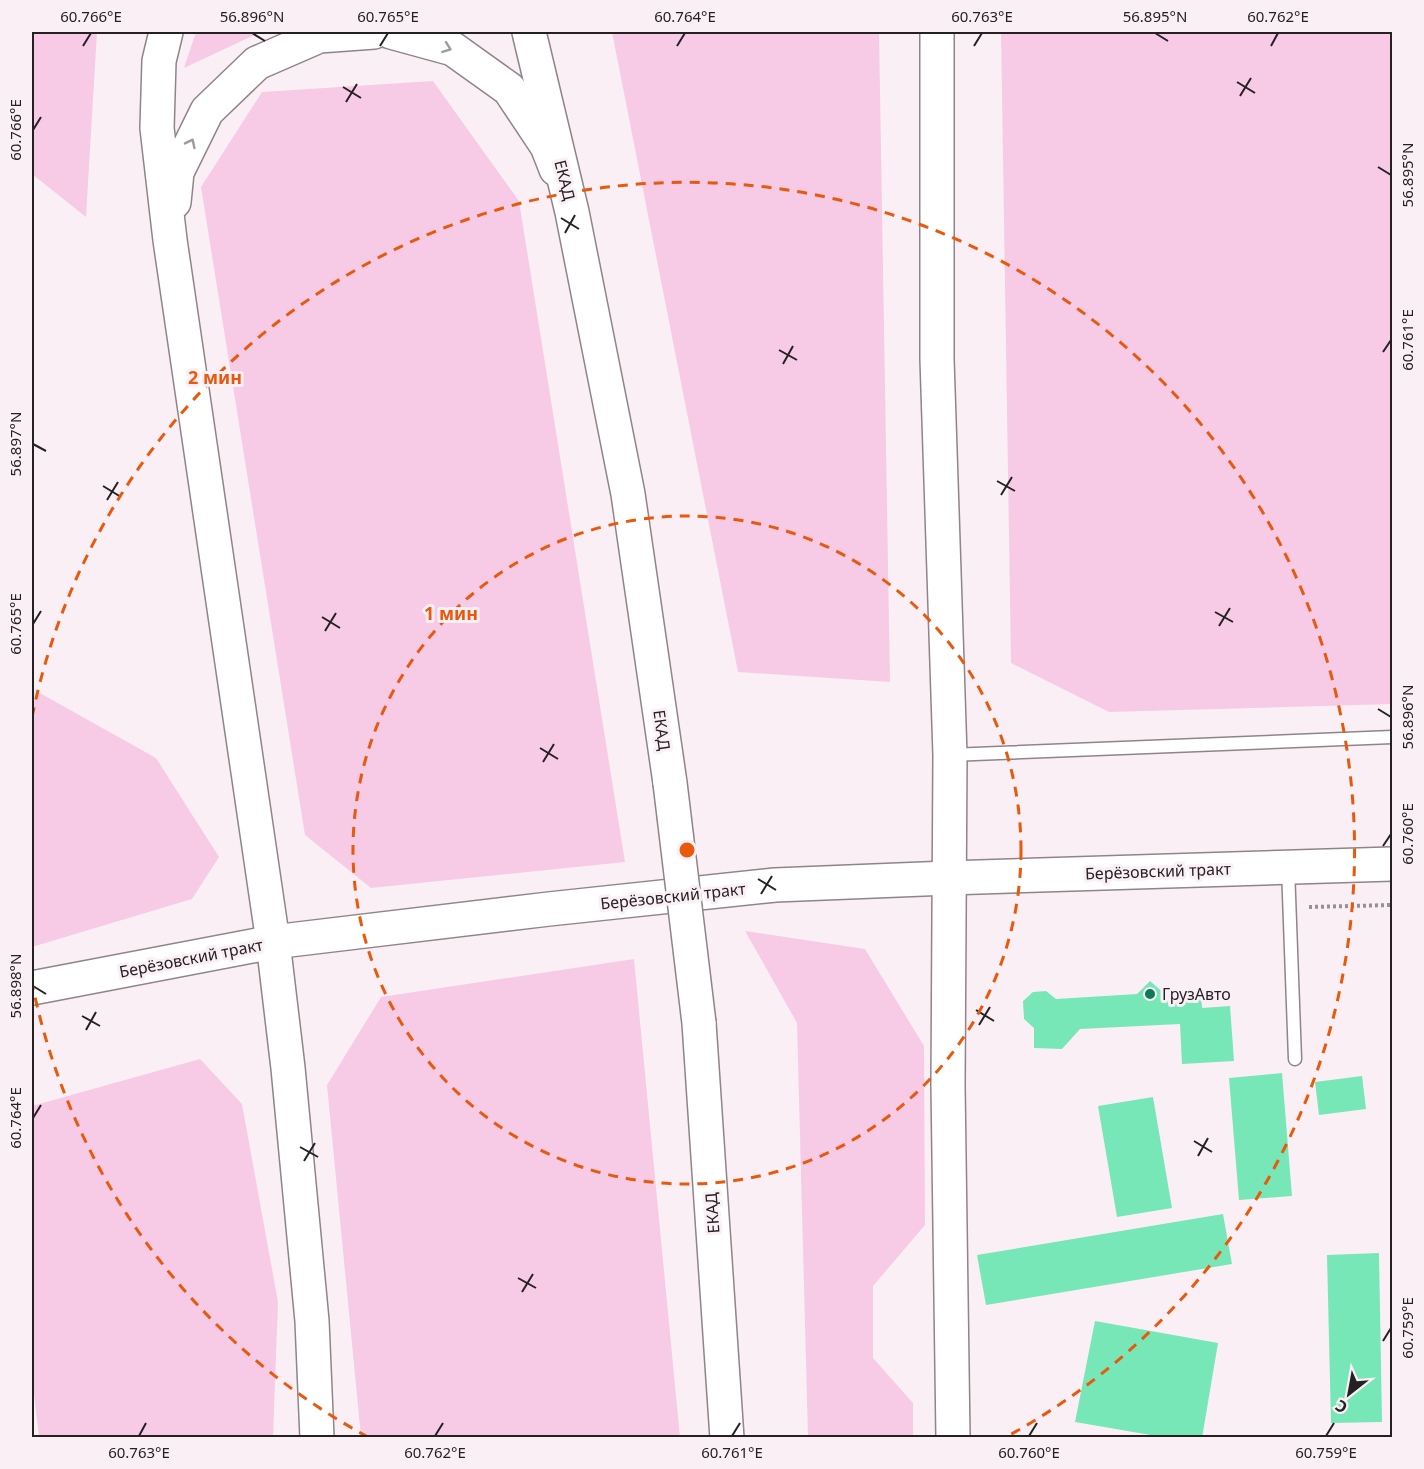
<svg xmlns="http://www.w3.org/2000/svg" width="1424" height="1469" viewBox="0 0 1424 1469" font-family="'Noto Sans',sans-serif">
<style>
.green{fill:#f7cbe6}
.building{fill:#77e7b7}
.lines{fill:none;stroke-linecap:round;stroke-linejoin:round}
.lane-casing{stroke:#8e848a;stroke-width:15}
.primary-casing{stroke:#8e848a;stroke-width:36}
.highway-casing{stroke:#8e848a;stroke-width:36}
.path{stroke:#978f94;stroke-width:4;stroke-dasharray:3 3;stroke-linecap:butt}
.lane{stroke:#fff;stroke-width:12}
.primary{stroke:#fff;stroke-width:33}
.highway{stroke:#fff;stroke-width:33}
.highway-bridge-casing{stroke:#8e848a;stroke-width:36;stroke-linecap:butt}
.highway-bridge{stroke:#fff;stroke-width:33}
.oneway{stroke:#9d9b9c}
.ticks{fill:none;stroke:#252123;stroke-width:2}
.ring{fill:none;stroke:#e8590c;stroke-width:3;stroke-dasharray:10 8}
.poi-dot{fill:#0b7b57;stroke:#fbeff6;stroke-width:2}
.labels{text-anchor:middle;stroke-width:6;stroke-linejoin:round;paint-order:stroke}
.street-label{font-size:16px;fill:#252123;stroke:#fbeff6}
.poi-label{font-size:16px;fill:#252123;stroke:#fbeff6;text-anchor:start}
.centre{fill:#e8590c;stroke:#fbeff6;stroke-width:3}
.ring-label{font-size:18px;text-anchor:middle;font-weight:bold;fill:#e8590c;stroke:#fbeff6;stroke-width:6;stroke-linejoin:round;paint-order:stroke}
.neatline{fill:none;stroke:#252123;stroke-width:2}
.ticks-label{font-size:15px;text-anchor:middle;fill:#252123}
</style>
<rect width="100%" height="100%" fill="#fbeff6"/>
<g class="green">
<polygon points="32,32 97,32 86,217 32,174"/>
<polygon points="196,32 261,32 184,68"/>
<polygon points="612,32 879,32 890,682 738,672"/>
<polygon points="1001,32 1392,32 1392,704 1109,712 1011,663"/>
<polygon points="433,81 519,201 625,862 371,888 305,835 201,187 262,92"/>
<polygon points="38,692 156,758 219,857 192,899 32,947 32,707"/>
<polygon points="745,931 865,949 924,1046 925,1225 873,1286 873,1358 913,1403 913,1437 808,1437 797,1023"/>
<polygon points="634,959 680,1437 361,1437 327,1085 381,997"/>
<polygon points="200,1059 242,1104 278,1302 273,1437 39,1437 32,1377 32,1106"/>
</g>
<g class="building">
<polygon points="1150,981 1165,994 1201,990 1202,1008 1230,1006 1234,1061 1182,1064 1180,1024 1080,1029 1062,1049 1034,1048 1034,1028 1024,1019 1023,1001 1033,992 1046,991 1056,999 1137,994"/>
<polygon points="1282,1073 1292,1196 1239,1200 1229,1078"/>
<polygon points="1362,1076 1366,1109 1319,1115 1315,1082"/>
<polygon points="1153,1097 1172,1208 1117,1217 1098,1106"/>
<polygon points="1223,1214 1232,1264 986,1305 977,1255"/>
<polygon points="1379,1253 1382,1422 1331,1423 1327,1255"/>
<polygon points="1095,1321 1218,1343 1202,1438 1168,1438 1075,1422"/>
</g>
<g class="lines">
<defs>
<g id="lane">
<polyline points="950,755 1392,737"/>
<polyline points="1288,868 1295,1059"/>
</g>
<g id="primary">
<polyline points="166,32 159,61 157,128 170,240 273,942 288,1068 312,1321 317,1438"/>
<polyline points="391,32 453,49 509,89 547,146 556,169"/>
<polyline points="937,32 937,359 950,755 948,1085 953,1438"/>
<polyline points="174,202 177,172 207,111 257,63 319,36 374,32"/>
<polyline points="32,988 273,942 549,909 775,885 948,878 1392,864"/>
</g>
<g id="highway">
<polyline points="529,32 572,212 628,494 670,783"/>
<polyline points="699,1023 727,1438"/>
</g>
</defs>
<use href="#lane" class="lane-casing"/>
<use href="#primary" class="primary-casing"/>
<use href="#highway" class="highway-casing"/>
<polyline class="path" points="1309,907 1392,905"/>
<use href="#lane" class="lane"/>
<use href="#primary" class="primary"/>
<use href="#highway" class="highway"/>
<defs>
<polyline id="highway-bridge" points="670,783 699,1023"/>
</defs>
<use href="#highway-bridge" class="highway-bridge-casing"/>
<use href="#highway-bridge" class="highway-bridge"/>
</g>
<defs><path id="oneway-chevron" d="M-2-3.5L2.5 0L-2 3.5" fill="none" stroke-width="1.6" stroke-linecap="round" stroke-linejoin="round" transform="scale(1.5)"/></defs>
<g class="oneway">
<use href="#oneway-chevron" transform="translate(447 48) rotate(20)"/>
<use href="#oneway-chevron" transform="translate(191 143) rotate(-64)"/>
</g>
<path class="ticks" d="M 252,33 L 265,41M 1155,33 L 1168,41M 83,46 L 91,33M 380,46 L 388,33M 677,46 L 685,33M 974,46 L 982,33M 1271,46 L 1278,33M 1237,82 L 1255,93M 343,87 L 361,98M 1240,96 L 1251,78M 346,102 L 357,84M 33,130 L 41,117M 1378,167 L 1391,175M 561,218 L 579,229M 565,233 L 575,215M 779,350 L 797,360M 1383,352 L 1391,340M 783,364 L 793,346M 33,444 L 46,451M 997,481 L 1015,491M 103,486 L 121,497M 1001,495 L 1012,477M 107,500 L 118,482M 1215,612 L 1233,622M 322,617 L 340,628M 33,624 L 41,611M 1219,626 L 1230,608M 325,631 L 336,613M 1378,709 L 1391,717M 540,748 L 558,759M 543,762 L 554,744M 1383,846 L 1391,834M 758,879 L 776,890M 761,894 L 772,876M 33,986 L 46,994M 976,1010 L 994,1021M 82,1016 L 100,1026M 979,1025 L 990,1007M 86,1030 L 96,1012M 33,1118 L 41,1105M 1194,1141 L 1212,1152M 300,1147 L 318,1157M 1198,1156 L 1208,1138M 304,1161 L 315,1143M 518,1278 L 536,1288M 522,1292 L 533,1274M 1383,1341 L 1391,1328M 139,1436 L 146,1423M 435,1436 L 443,1423M 732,1436 L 740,1423M 1029,1436 L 1037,1423M 1326,1436 L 1334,1423"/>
<g class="ring">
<circle cx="687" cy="850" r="334"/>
<path d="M368 1437A668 668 0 0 1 32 983M32 717A668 668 0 1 1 1006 1437"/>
</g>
<circle class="poi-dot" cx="1150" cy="994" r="6"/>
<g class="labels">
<g class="street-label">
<text transform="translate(565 180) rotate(76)" y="6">ЕКАД</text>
<text transform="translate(662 730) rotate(82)" y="6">ЕКАД</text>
<text transform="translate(1158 871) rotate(-2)" y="6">Берёзовский тракт</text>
<text transform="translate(673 896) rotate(-6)" y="6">Берёзовский тракт</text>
<text transform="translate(191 958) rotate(-11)" y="6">Берёзовский тракт</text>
<text transform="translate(712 1213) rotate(-94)" y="6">ЕКАД</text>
</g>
<g class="poi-label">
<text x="1162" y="1000">ГрузАвто</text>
</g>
</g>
<circle cx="687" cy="850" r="9" class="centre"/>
<g class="ring-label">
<text x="215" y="384">2 мин</text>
<text x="451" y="620">1 мин</text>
</g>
<rect width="1424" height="1469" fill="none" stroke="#fbeff6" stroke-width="66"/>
<g transform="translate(1349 1394) rotate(211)" stroke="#fbeff6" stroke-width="4.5" paint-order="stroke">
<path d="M0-4.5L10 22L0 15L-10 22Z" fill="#252123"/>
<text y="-9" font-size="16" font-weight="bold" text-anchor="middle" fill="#252123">С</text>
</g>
<rect x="33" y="33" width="1358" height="1403" class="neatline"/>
<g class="ticks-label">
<text x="91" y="22">60.766°E</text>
<text x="252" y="22">56.896°N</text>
<text x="388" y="22">60.765°E</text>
<text x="685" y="22">60.764°E</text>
<text x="982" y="22">60.763°E</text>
<text x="1155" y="22">56.895°N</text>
<text x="1278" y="22">60.762°E</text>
<text transform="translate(16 130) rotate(-90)" y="5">60.766°E</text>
<text transform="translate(1408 175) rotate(-90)" y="5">56.895°N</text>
<text transform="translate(1408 340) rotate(-90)" y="5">60.761°E</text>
<text transform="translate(16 444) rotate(-90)" y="5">56.897°N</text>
<text transform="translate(16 624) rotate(-90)" y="5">60.765°E</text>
<text transform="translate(1408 717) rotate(-90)" y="5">56.896°N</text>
<text transform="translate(1408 834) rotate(-90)" y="5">60.760°E</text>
<text transform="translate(16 986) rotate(-90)" y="5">56.898°N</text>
<text transform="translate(16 1118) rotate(-90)" y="5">60.764°E</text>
<text transform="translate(1408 1328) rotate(-90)" y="5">60.759°E</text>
<text x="139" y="1458">60.763°E</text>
<text x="435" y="1458">60.762°E</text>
<text x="732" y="1458">60.761°E</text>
<text x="1029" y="1458">60.760°E</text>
<text x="1326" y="1458">60.759°E</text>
</g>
</svg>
